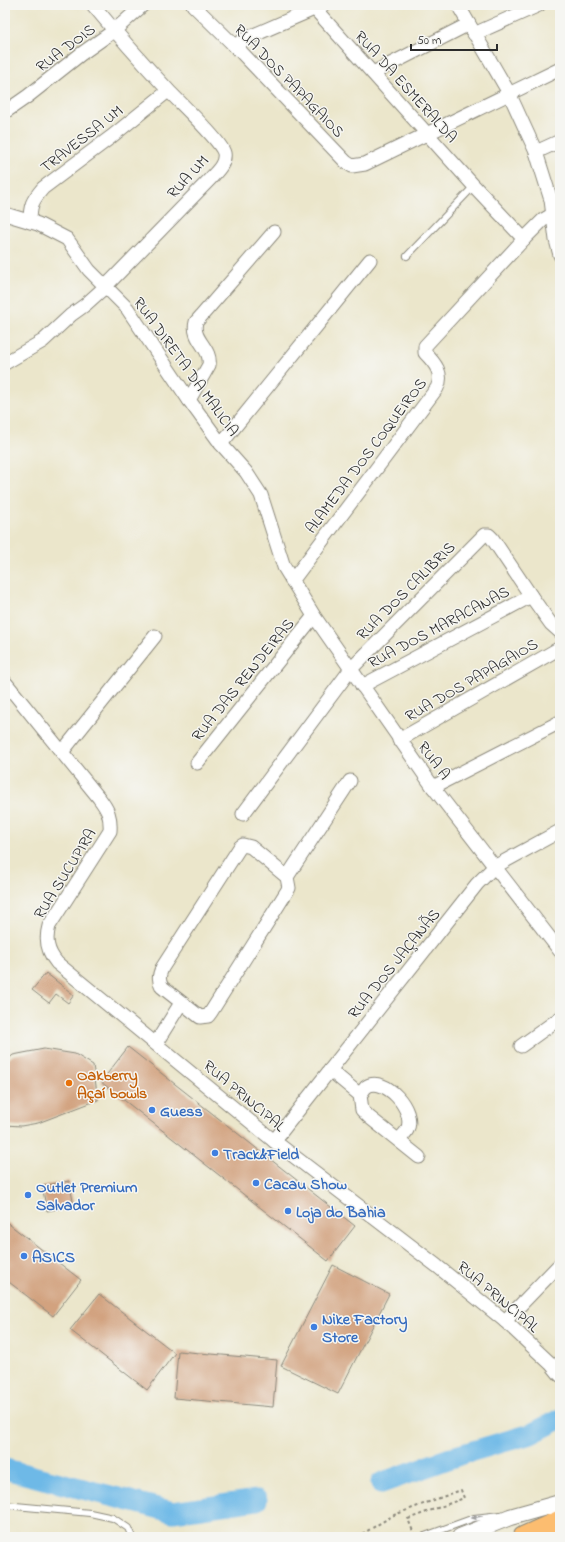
<svg xmlns="http://www.w3.org/2000/svg" width="565" height="1542" viewBox="0 0 565 1542" font-family="'Indie Flower',sans-serif">
<style>
.lines{fill:none;stroke-linecap:round;stroke-linejoin:round}
.river{stroke:#6eb9e7;stroke-width:21}
.building{fill:#d2a27f}
.service-casing{stroke:#8b887b;stroke-width:8}
.minor-casing{stroke:#8b887b;stroke-width:15}
.tertiary-casing{stroke:#8b887b;stroke-width:18}
.trunk-casing{stroke:#8b887b;stroke-width:23}
.path{stroke:#8b887b;stroke-width:2;stroke-dasharray:3 3;stroke-linecap:butt}
.service{stroke:#fff;stroke-width:6}
.minor{stroke:#fff;stroke-width:13}
.tertiary{stroke:#fff;stroke-width:16}
.trunk{stroke:#fcbd6f;stroke-width:21}
.oneway{fill:#a0a0a0}
.food-dot{fill:#e8710a;stroke:#f6f6f2;stroke-width:1.5}
.shop-dot{fill:#3f7fe0;stroke:#f6f6f2;stroke-width:1.5}
.labels{text-anchor:middle;stroke-width:3;stroke-linejoin:round;paint-order:stroke}
.street-label{font-size:16px;fill:#2b2b2b;stroke:#f6f6f2}
.food-label{font-size:16px;font-weight:bold;fill:#c56008;stroke:#f6f6f2;text-anchor:start}
.shop-label{font-size:16px;font-weight:bold;fill:#366cbe;stroke:#f6f6f2;text-anchor:start}
</style>
<rect width="100%" height="100%" fill="#f6f6f2"/>
<filter id="ink" filterUnits="userSpaceOnUse"><feTurbulence type="fractalNoise" baseFrequency=".025" numOctaves="2"/><feDisplacementMap in="SourceGraphic" scale="8" xChannelSelector="R" yChannelSelector="G"/><feConvolveMatrix kernelMatrix="1 2 1 2 8 2 1 2 1" color-interpolation-filters="sRGB"/></filter>
<filter id="wash" filterUnits="userSpaceOnUse"><feTurbulence type="fractalNoise" baseFrequency=".012" numOctaves="4" result="noise"/><feDisplacementMap in="SourceGraphic" scale="16" xChannelSelector="R" yChannelSelector="G"/><feGaussianBlur stdDeviation="0.9" result="paint"/><feColorMatrix in="noise" values="0 0 0 0 0 0 0 0 0 0 0 0 0 0 0 0 0 1.4 0 .05"/><feComposite in="paint" operator="in"/></filter>
<g filter="url(#wash)">
<rect width="100%" height="100%" fill="#ebe6cb"/>
<g class="lines">
<g class="river">
<polyline points="5,1469 173,1512 257,1500"/>
<polyline points="381,1483 459,1455 531,1434 560,1419"/>
</g>
</g>
<g id="blocks">
<g class="building">
<polygon points="46,973 74,995 68,1003 56,994 49,1003 32,990"/>
<polygon points="128,1047 355,1226 328,1261 101,1082"/>
<polygon points="44,1049 75,1054 93,1065 98,1100 38,1123 21,1126 5,1125 5,1062 13,1055"/>
<polygon points="69,1181 74,1206 47,1211 42,1186"/>
<polygon points="5,1221 81,1280 53,1316 5,1279"/>
<polygon points="333,1265 389,1294 338,1394 281,1366"/>
<polygon points="99,1294 175,1353 147,1390 70,1330"/>
<polygon points="178,1351 277,1360 273,1407 174,1398"/>
</g>
</g>
</g>
<g filter="url(#ink)">
<use href="#blocks" fill-opacity="0" stroke="#8b887b" stroke-width="1"/>
<g class="lines">
<defs>
<g id="service">
<polyline points="407,256 474,186"/>
<polyline points="5,1505 90,1513 113,1518 128,1528 132,1537"/>
<polyline points="422,1537 474,1518 500,1515"/>
</g>
<g id="minor">
<polyline points="193,5 242,53 346,162 352,166 365,164 560,69"/>
<polyline points="458,5 509,93 536,152 551,200 556,240 560,255"/>
<polyline points="315,9 474,186 524,239"/>
<polyline points="474,34 539,5"/>
<polyline points="235,46 247,38 323,5"/>
<polyline points="373,73 469,24"/>
<polyline points="5,112 28,96 81,54 115,30 143,5"/>
<polyline points="536,152 560,141"/>
<polyline points="5,214 38,224 67,239 89,270 127,308 189,400 221,444 246,472 261,495 284,567 314,616 433,787 560,951"/>
<path d="M 30,222 C 30,205 32,201 43,188 L 111,137 L 168,91"/>
<path d="M 5,363 L 43,341 L 71,315 L 85,305 L 105,287 L 210,179 C 216,172 226,164 224,153 C 221,141 179,102 168,90 C 142,62 117,34 93,5"/>
<path d="M 189,400 L 209,365 C 212,348 191,340 196,322 L 274,232"/>
<polyline points="221,444 370,260"/>
<path d="M 292,581 L 437,388 C 444,374 435,363 425,353 L 425,346 L 524,239 L 543,220 L 560,210"/>
<path d="M 5,682 L 99,798 C 108,810 111,816 110,831 L 49,926 C 45,940 47,951 57,963 L 274,1141 L 437,1266 L 505,1321 L 551,1364 L 560,1375"/>
<polyline points="362,686 531,596"/>
<polyline points="399,740 560,648"/>
<polyline points="62,752 155,636"/>
<polyline points="197,763 314,616"/>
<polyline points="433,787 560,722"/>
<polyline points="243,814 351,669 484,535 489,535 492,538 531,596 551,624 560,632"/>
<path d="M 243,845 L 251,847 L 287,877 L 289,888 L 211,1012 L 208,1016 L 200,1017 L 162,987 C 158,980 159,975 162,968 L 240,847 Z"/>
<polyline points="287,877 350,781"/>
<polyline points="156,1043 181,1003"/>
<polyline points="521,1046 560,1018"/>
<polyline points="330,1070 360,1095 362,1110 369,1117 419,1157"/>
<path d="M 360,1095 C 362,1093 364,1089 366,1087 C 384,1074 417,1111 407,1130 C 405,1134 401,1137 399,1140"/>
<polyline points="274,1141 477,884 494,867 560,831"/>
<polyline points="505,1321 560,1264"/>
</g>
<polyline id="tertiary" points="460,1537 510,1517 560,1503"/>
<polyline id="trunk" points="524,1537 560,1521"/>
</defs>
<use href="#service" class="service-casing"/>
<use href="#minor" class="minor-casing"/>
<use href="#tertiary" class="tertiary-casing"/>
<use href="#trunk" class="trunk-casing"/>
<polyline class="path" points="357,1537 394,1515 461,1490 464,1498 408,1519 414,1534"/>
<use href="#service" class="service"/>
<use href="#minor" class="minor"/>
<use href="#tertiary" class="tertiary"/>
<use href="#trunk" class="trunk"/>
</g>
<defs><path id="oneway-solid" d="M-6-.8H1V-3.2L6.5 0L1 3.2V.8H-6Z"/></defs>
<use class="oneway" href="#oneway-solid" transform="translate(477 1517) rotate(168)"/>
</g>
<circle class="food-dot" cx="69" cy="1083" r="4"/>
<g class="shop-dot">
<circle cx="152" cy="1110" r="4"/>
<circle cx="215" cy="1153" r="4"/>
<circle cx="256" cy="1183" r="4"/>
<circle cx="28" cy="1195" r="4"/>
<circle cx="288" cy="1211" r="4"/>
<circle cx="24" cy="1256" r="4"/>
<circle cx="314" cy="1327" r="4"/>
</g>
<g class="labels">
<g class="street-label">
<text transform="translate(65 47) rotate(-37)" y="6">RUA DOIS</text>
<text transform="translate(290 80) rotate(46)" y="6">RUA DOS PAPAGAIOS</text>
<text transform="translate(407 86) rotate(48)" y="6">RUA DA ESMERALDA</text>
<text transform="translate(81 138) rotate(-38)" y="6">TRAVESSA UM</text>
<text transform="translate(187 176) rotate(-47)" y="6">RUA UM</text>
<text transform="translate(187 366) rotate(54)" y="6">RUA DIRETA DA MALICIA</text>
<text transform="translate(365 455) rotate(-53)" y="6">ALAMEDA DOS COQUEIROS</text>
<text transform="translate(405 590) rotate(-45)" y="6">RUA DOS CALIBRIS</text>
<text transform="translate(438 626) rotate(-28)" y="6">RUA DOS MARACANAS</text>
<text transform="translate(242 679) rotate(-51)" y="6">RUA DAS RENDEIRAS</text>
<text transform="translate(471 679) rotate(-30)" y="6">RUA DOS PAPAGAIOS</text>
<text transform="translate(435 760) rotate(54)" y="6">RUA A</text>
<text transform="translate(64 873) rotate(-58)" y="6">RUA SUCUPIRA</text>
<text transform="translate(393 963) rotate(-51)" y="6">RUA DOS JAÇANÃS</text>
<text transform="translate(245 1095) rotate(40)" y="6">RUA PRINCIPAL</text>
<text transform="translate(499 1296) rotate(40)" y="6">RUA PRINCIPAL</text>
</g>
<g class="food-label">
<text x="77" y="1080">Oakberry<tspan x="77" dy="18">Açaí bowls</tspan></text>
</g>
<g class="shop-label">
<text x="160" y="1116">Guess</text>
<text x="223" y="1159">Track&amp;Field</text>
<text x="264" y="1189">Cacau Show</text>
<text x="36" y="1192">Outlet Premium<tspan x="36" dy="18">Salvador</tspan></text>
<text x="296" y="1217">Loja do Bahia</text>
<text x="32" y="1262">ASICS</text>
<text x="322" y="1324">Nike Factory<tspan x="322" dy="18">Store</tspan></text>
</g>
</g>
<rect width="565" height="1542" fill="none" stroke="#f6f6f2" stroke-width="20"/>
<path d="M411 44v6h86v-6" fill="none" stroke="#2b2b2b" stroke-width="2"/>
<text x="417" y="44" font-size="12" fill="#2b2b2b" stroke="#f6f6f2" stroke-width="3" paint-order="stroke">50 m</text>
</svg>
